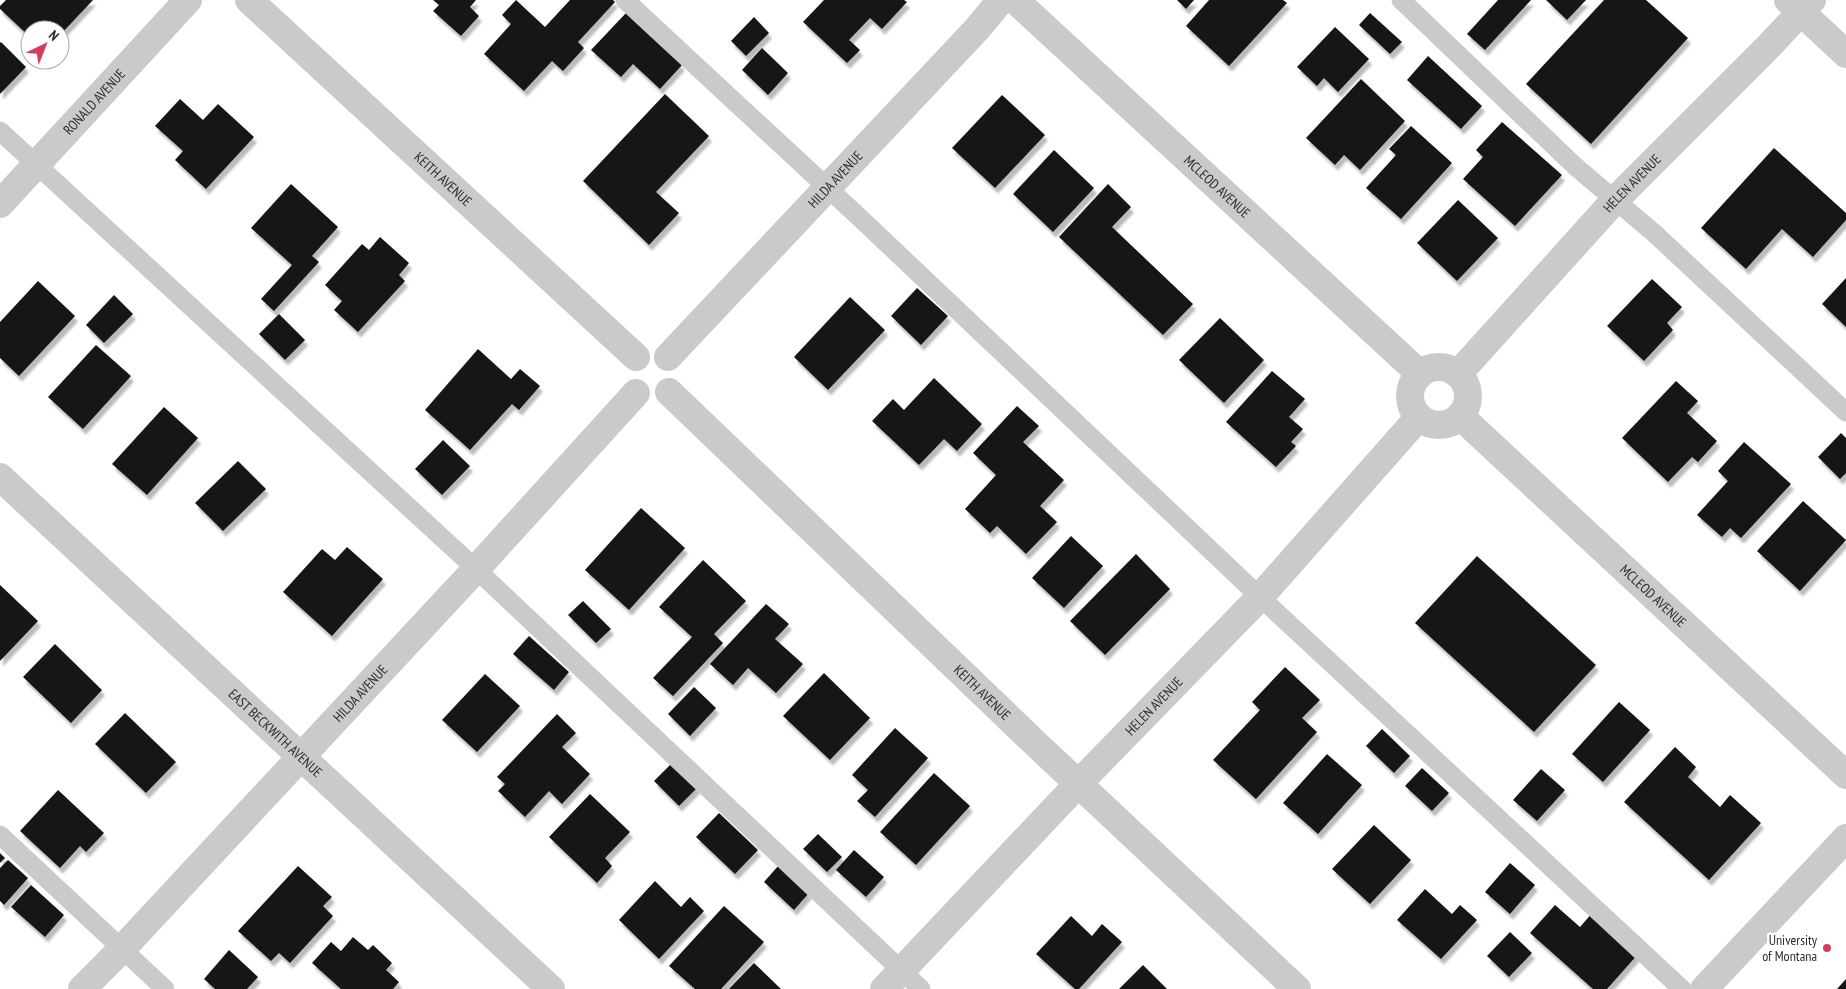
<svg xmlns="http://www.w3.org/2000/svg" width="1846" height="989" viewBox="0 0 1846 989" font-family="'PT Sans Narrow',sans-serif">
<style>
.building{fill:#141414;filter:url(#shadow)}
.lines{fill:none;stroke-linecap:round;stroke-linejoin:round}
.service{stroke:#cacaca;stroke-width:19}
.minor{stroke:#cacaca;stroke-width:28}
.tertiary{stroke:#cacaca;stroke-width:28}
.poi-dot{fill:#d73c5e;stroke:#fff;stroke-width:2}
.labels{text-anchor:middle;stroke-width:5;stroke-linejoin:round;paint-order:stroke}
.street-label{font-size:14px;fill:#2d2d2d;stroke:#fff}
.poi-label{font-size:14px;fill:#2d2d2d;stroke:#fff;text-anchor:end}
</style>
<defs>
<filter id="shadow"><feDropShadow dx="3" dy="5.5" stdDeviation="1" flood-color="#0004"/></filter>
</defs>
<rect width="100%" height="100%" fill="#fff"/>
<g class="building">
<polygon points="6,0 93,0 60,35 60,30 30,30 30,37 0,9 0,6"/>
<polygon points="433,0 476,0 470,7 479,16 461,36 433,11 439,5"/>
<polygon points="516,0 545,27 570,0 613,0 615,2 578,42 584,48 563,71 552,61 524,91 484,54 511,24 502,15"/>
<polygon points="824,0 904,0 907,2 882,29 870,18 849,40 860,50 847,63 803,22"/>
<polygon points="1177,0 1194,0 1186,9"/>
<polygon points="1209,0 1283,0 1287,3 1229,66 1186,26"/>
<polygon points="1498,0 1531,0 1485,50 1467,34"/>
<polygon points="1546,0 1586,0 1567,20"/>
<polygon points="1604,0 1646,0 1688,38 1591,144 1526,84"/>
<polygon points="626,13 682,65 660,89 633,64 621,77 591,50"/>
<polygon points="1370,13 1402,42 1390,54 1359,25"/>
<polygon points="754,17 769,33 746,56 731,41"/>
<polygon points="1335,27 1369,59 1338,92 1324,78 1317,86 1297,67"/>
<polygon points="1,42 26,67 0,94 0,43"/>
<polygon points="762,48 788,73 768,95 742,70"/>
<polygon points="1428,56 1482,106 1461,129 1407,80"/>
<polygon points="1361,79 1405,121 1360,170 1344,155 1335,165 1306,138"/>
<polygon points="665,94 709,136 656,192 679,213 649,245 583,181"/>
<polygon points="1002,95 1045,135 995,188 952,148"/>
<polygon points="180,99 203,120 218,104 254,137 206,189 175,160 183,151 155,126"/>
<polygon points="1502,122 1562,175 1515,226 1463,179 1483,157 1476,150"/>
<polygon points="1411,126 1452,163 1401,219 1366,188 1396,155 1389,149"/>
<polygon points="1774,148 1846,213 1846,220 1813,257 1782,229 1746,269 1701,228"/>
<polygon points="1054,150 1094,188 1053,232 1013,194"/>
<polygon points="291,184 338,227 312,256 319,262 274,311 261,299 292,265 251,228"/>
<polygon points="1108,184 1131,207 1112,227 1193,304 1163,335 1059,237"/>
<polygon points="1458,200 1498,238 1457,281 1417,243"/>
<polygon points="380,237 409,263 399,275 405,281 358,332 334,310 342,301 325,285 362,244 369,250"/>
<polygon points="1846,278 1846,327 1822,304"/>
<polygon points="1652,279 1682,307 1667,323 1673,330 1644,361 1607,326"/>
<polygon points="38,281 75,316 19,376 0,358 0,322"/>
<polygon points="917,288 948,316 921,345 891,316"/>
<polygon points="114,295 133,314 104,343 86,325"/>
<polygon points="850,297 885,330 828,390 794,357"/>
<polygon points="279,314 305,340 285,360 259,334"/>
<polygon points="1220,318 1264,360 1224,403 1179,360"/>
<polygon points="96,345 131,376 83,429 48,397"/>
<polygon points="478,349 511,379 520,369 540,386 519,410 512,404 470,450 425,410"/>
<polygon points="1272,371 1305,399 1289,417 1303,429 1291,442 1296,446 1276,467 1226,422"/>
<polygon points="934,378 982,424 957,451 944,439 919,465 872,421 893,399 904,410"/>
<polygon points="1676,381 1698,401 1687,413 1717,441 1698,462 1692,457 1668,482 1622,438"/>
<polygon points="1017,406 1039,426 1023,442 1064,480 1040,506 1057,522 1026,554 997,526 990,533 965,509 996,475 973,453"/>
<polygon points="164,407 198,438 147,495 112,464"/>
<polygon points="1841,433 1846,438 1846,473 1840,479 1818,457"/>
<polygon points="443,440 470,466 442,495 415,469"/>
<polygon points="1744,442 1791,484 1741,538 1730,528 1722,537 1697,515 1728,481 1718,471"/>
<polygon points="238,461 266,489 223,531 195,503"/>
<polygon points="1803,501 1846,540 1800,591 1757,551"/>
<polygon points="641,508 685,548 629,610 585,570"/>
<polygon points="1071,536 1103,566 1064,608 1032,578"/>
<polygon points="347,547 383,579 332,636 283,592 322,549 335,560"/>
<polygon points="1136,554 1170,589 1105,655 1070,621"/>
<polygon points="1477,556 1596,665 1534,732 1415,623"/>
<polygon points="703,560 746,601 714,634 723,643 673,696 653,678 692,637 659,607"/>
<polygon points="0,585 38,621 0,661"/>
<polygon points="583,601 611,629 596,643 568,615"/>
<polygon points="766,604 789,624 775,639 803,664 776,693 748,668 733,685 710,664"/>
<polygon points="529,636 569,672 554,690 513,654"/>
<polygon points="55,644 102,690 71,723 23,677"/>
<polygon points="1285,667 1320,700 1302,718 1317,732 1256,799 1213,760 1260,710 1252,702"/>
<polygon points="824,673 870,718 830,760 783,716"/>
<polygon points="485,674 520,706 477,752 442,720"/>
<polygon points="694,687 716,708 690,736 668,714"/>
<polygon points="1619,702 1650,730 1603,782 1572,754"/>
<polygon points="125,713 176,762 146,793 95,744"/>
<polygon points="557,714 576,733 562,747 590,774 562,804 549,791 525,817 498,791 505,784 497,777"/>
<polygon points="895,728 928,758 875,817 857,801 868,790 852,775"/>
<polygon points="1382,729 1410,756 1394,773 1366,746"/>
<polygon points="1675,747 1696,767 1688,777 1720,807 1730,795 1761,823 1709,880 1624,802"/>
<polygon points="1327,754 1362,785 1318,834 1283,803"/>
<polygon points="672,763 698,787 679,806 654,781"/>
<polygon points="1422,768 1449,793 1432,811 1405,786"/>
<polygon points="1541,769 1565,790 1537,821 1513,800"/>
<polygon points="934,773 970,806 916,865 880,832"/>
<polygon points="58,790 104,833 86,852 80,846 60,868 20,831"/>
<polygon points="590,794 630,832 605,858 612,866 597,883 549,837"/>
<polygon points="719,813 758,850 735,874 696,837"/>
<polygon points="1374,825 1411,860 1370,904 1332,869"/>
<polygon points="818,834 842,857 827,872 803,849"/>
<polygon points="854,850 884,877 866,897 836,870"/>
<polygon points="0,853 5,858 0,863"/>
<polygon points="8,860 28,878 4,905 0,901 0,868"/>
<polygon points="1510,863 1535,885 1510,914 1485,892"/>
<polygon points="779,865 809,893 794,910 764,882"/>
<polygon points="298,866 332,897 323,906 333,916 290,963 279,953 271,961 238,931"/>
<polygon points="655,881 681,907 690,897 704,911 659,959 619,920"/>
<polygon points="31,885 64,915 45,937 11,907"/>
<polygon points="1425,889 1452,914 1460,905 1477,920 1441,959 1397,920"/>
<polygon points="1555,905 1580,927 1593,912 1639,953 1607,989 1593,989 1530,933"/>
<polygon points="724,906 764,942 721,989 695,989 669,966"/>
<polygon points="1071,916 1092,936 1102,924 1122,942 1079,989 1075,989 1036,954"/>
<polygon points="1510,932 1532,953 1509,977 1487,956"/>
<polygon points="353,937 368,950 373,945 392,963 386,970 399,982 393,989 341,989 312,963 331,942 341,951"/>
<polygon points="229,950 258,977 247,989 215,989 204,979"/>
<polygon points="754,963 781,989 729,989"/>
<polygon points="1143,965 1167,989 1119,989"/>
<polygon points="1846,979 1846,989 1837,989"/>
</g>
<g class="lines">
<g class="service">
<polyline points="625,0 859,217 1260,597 1682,989"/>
<polyline points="1401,0 1576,167 1654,233 1846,412"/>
<polyline points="0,131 476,569 921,989"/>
<polyline points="0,835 165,989"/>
</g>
<g class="minor">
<path id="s1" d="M 249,0 L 636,357"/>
<path id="s2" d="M 1015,0 L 1419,373"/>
<polyline points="1788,0 1846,54"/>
<path id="s3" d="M 0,204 L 188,0"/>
<path id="s4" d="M 668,357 L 977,29 L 1001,0"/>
<circle cx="1439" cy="396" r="29"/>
<path id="s5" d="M 1458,374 L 1615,200 L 1766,49 L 1812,0"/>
<path id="s6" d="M 669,392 L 1036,744 L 1297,989"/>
<path id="s7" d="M 1460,416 L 1846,775"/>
<path id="s8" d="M 82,989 L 122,949 L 476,569 L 636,393"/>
<path id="s9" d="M 884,989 L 1078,784 L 1260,597 L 1419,417"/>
</g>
<g class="tertiary">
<path id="s10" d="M 0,477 L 551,989"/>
<polyline points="1704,989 1846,838"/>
</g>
</g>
<circle class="poi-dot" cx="1827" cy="948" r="5"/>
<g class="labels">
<g class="street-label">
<text dy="5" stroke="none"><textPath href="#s3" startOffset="139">RONALD AVENUE</textPath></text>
<text dy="5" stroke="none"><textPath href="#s1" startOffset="264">KEITH AVENUE</textPath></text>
<text dy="5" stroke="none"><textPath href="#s4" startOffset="244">HILDA AVENUE</textPath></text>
<text dy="5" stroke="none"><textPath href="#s5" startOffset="258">HELEN AVENUE</textPath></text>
<text dy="5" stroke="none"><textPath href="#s2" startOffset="275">MCLEOD AVENUE</textPath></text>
<text dy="5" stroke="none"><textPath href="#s7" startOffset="264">MCLEOD AVENUE</textPath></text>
<text dy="5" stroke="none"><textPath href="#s6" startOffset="434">KEITH AVENUE</textPath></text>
<text dy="5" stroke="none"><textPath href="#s8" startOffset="406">HILDA AVENUE</textPath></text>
<text dy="5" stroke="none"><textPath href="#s9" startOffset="391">HELEN AVENUE</textPath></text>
<text dy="5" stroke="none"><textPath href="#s10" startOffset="376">EAST BECKWITH AVENUE</textPath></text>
</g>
<g class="poi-label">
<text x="1817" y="945">University<tspan x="1817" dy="16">of Montana</tspan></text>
</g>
</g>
<g transform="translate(45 45) rotate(43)"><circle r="24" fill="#ffffff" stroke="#ababab"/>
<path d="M0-4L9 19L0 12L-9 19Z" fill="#d73c5e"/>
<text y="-8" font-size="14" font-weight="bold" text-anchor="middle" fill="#2d2d2d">N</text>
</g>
</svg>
